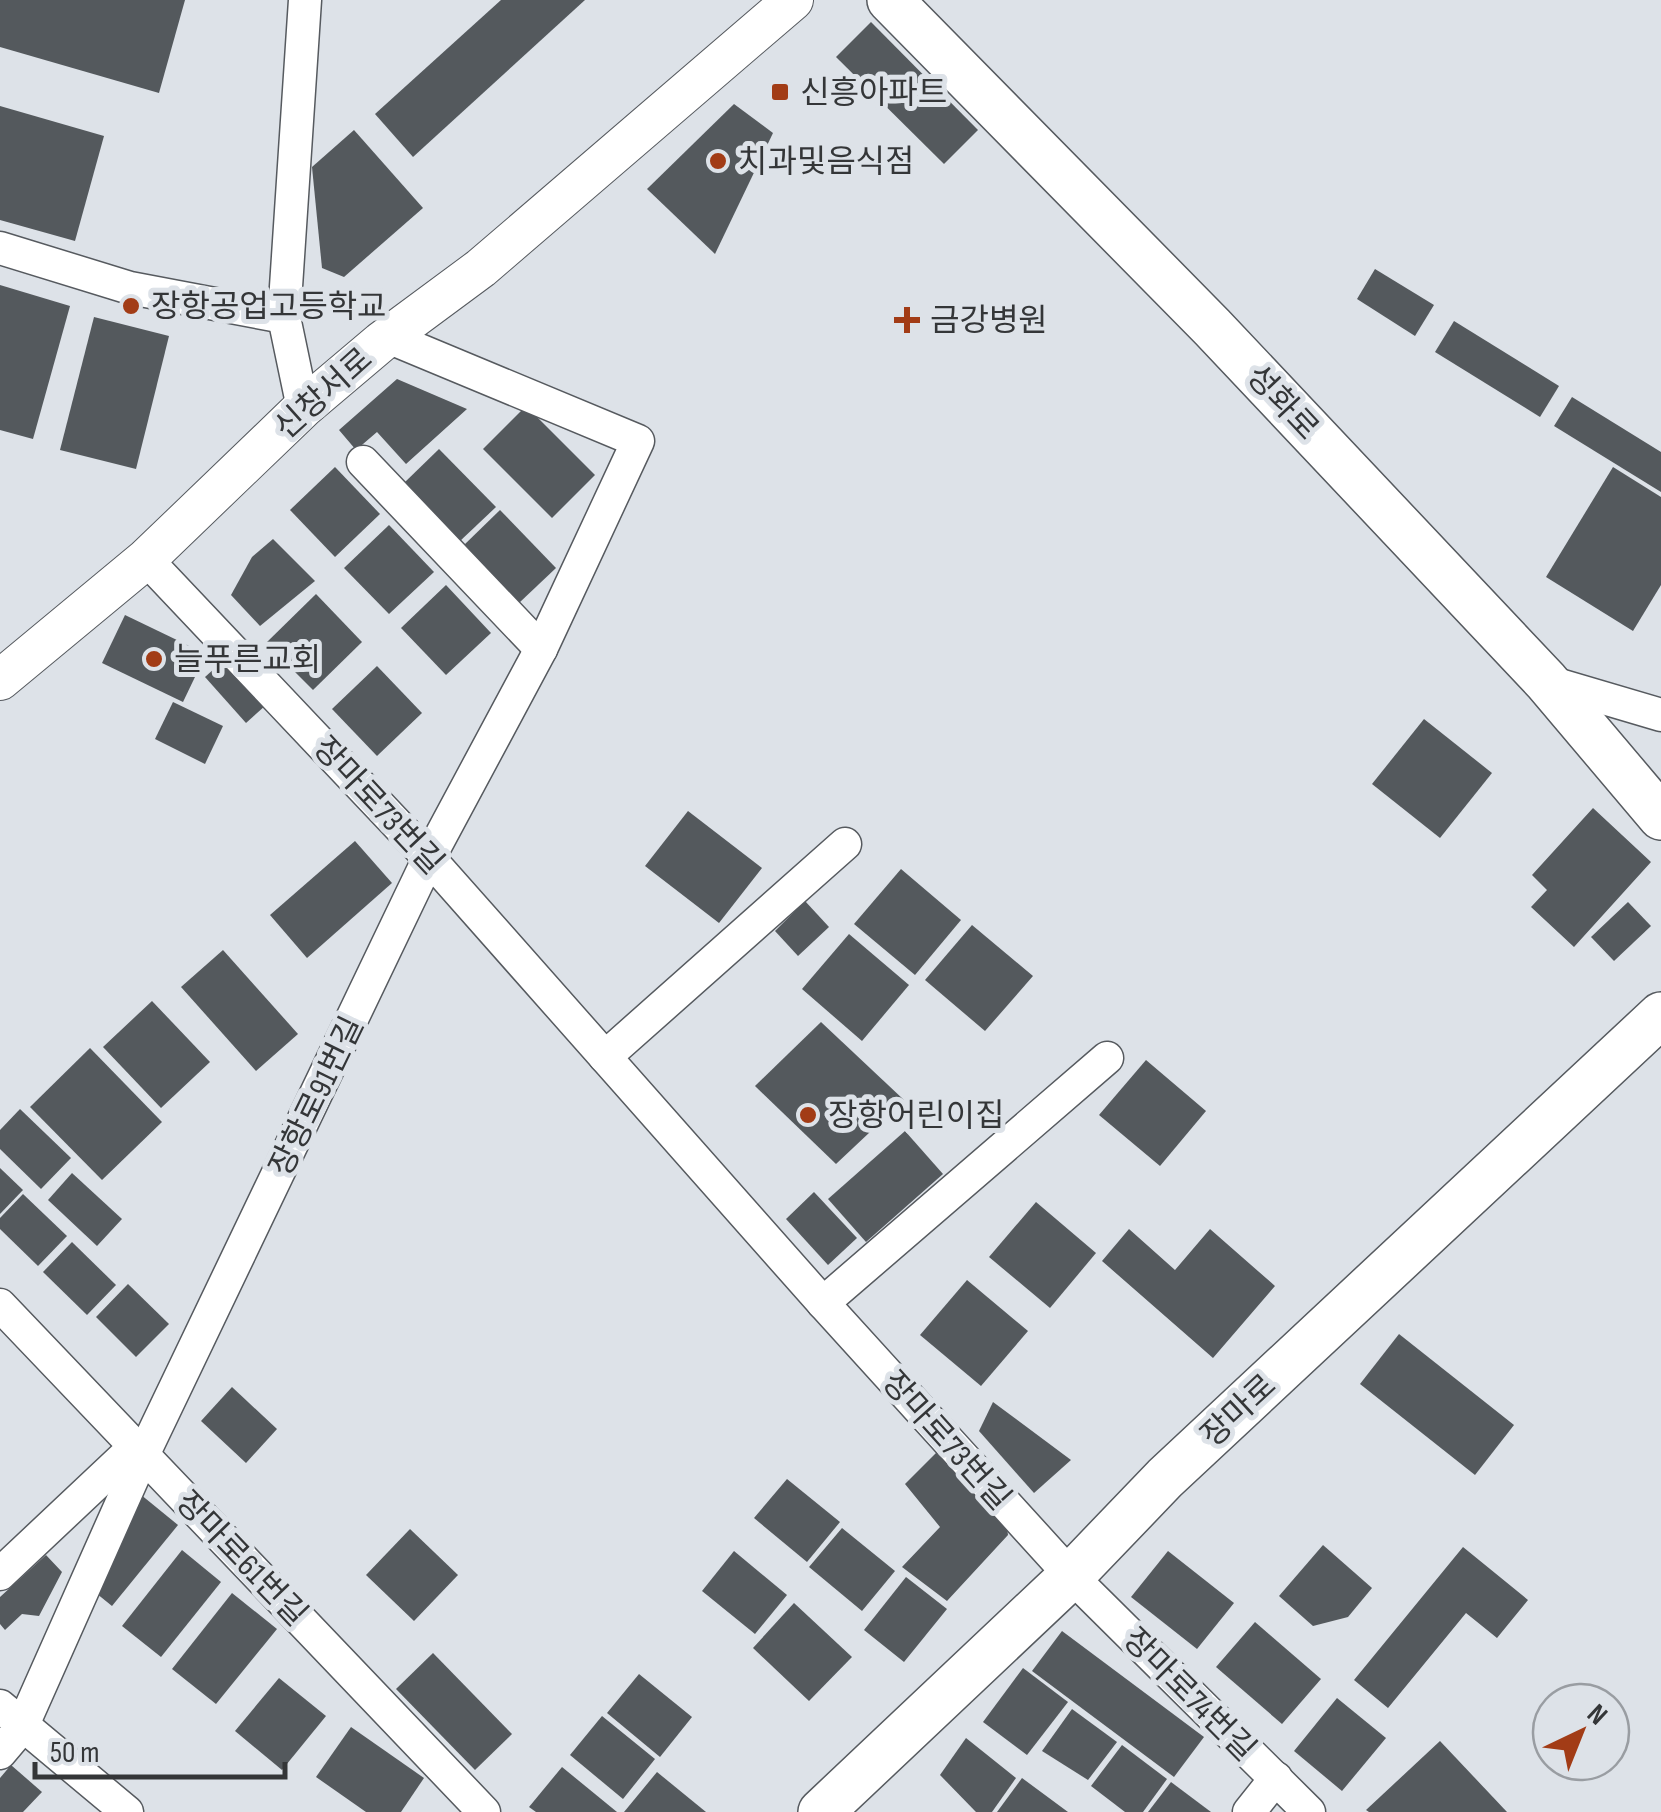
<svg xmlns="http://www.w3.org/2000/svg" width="1661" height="1812" viewBox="0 0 1661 1812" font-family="'Sofia Sans Condensed','Noto Sans KR',sans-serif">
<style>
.building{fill:#54595d}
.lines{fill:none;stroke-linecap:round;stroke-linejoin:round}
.minor-casing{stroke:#565a5f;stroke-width:35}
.tertiary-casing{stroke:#565a5f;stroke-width:42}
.secondary-casing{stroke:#565a5f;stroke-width:48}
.minor{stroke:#fff;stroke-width:32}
.tertiary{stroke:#fff;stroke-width:40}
.secondary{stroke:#fff;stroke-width:45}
.poi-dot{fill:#a23c16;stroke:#dde2e8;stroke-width:4}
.labels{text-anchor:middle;stroke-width:10;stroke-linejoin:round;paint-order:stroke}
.poi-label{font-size:32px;fill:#343638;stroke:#dde2e8;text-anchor:start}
.street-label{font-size:32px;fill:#343638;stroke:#dde2e8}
</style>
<rect width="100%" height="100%" fill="#dde2e8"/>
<g class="building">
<polygon points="0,0 185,0 159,93 0,47"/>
<polygon points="501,0 585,0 413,157 375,114"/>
<polygon points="871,22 978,130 944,164 836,57"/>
<polygon points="734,104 773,133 715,254 647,189"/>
<polygon points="0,106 104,136 75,241 0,220"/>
<polygon points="354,130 423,208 344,277 322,268 312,167"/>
<polygon points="1375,269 1434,305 1415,336 1357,299"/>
<polygon points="0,285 70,306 33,439 0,430"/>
<polygon points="94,317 169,336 136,469 60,450"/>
<polygon points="1454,321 1559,386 1540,417 1435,352"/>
<polygon points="397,379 467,409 406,464 377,432 356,450 339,430"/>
<polygon points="1572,397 1661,452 1661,492 1554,426"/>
<polygon points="526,406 595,475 552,518 483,449"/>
<polygon points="439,449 496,507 459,542 403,484"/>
<polygon points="335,467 380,514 335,557 290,510"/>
<polygon points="1613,467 1661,497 1661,585 1633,631 1546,577"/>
<polygon points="500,510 556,568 519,603 463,546"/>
<polygon points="389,525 434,572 389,614 344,568"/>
<polygon points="273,539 315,581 260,626 231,595 252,557"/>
<polygon points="446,585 491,633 446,675 401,628"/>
<polygon points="316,594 362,642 313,690 266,643"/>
<polygon points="125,615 206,654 183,702 102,663"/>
<polygon points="225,659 266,705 246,723 205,677"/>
<polygon points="377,666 422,713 377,756 332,709"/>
<polygon points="173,702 223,726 205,764 155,739"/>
<polygon points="1424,719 1492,773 1440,838 1372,784"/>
<polygon points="1593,808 1651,862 1574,947 1531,907 1547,890 1532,875"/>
<polygon points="688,811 762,868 719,923 645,866"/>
<polygon points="355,841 392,883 307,958 270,915"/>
<polygon points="901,869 961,920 915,975 854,924"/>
<polygon points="805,901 829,927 798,956 775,931"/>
<polygon points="1628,902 1651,926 1614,961 1591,937"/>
<polygon points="972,925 1033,976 985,1031 925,980"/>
<polygon points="849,934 909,985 862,1041 802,989"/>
<polygon points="223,950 298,1034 256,1071 181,987"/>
<polygon points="152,1001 210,1062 161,1108 103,1047"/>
<polygon points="821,1022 904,1100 836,1164 755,1086"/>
<polygon points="90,1048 162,1122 102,1180 30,1107"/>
<polygon points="1146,1060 1206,1111 1160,1166 1099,1115"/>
<polygon points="20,1109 71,1158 41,1189 0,1149 0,1130"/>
<polygon points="905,1131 943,1174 866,1242 828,1199"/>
<polygon points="0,1168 23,1190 0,1214"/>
<polygon points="72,1173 122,1219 97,1246 48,1200"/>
<polygon points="814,1192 857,1238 828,1265 786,1219"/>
<polygon points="23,1194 67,1236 38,1266 0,1229 0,1218"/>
<polygon points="1036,1202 1096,1253 1050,1308 989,1257"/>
<polygon points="1129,1229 1175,1270 1210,1229 1275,1286 1213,1358 1102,1261"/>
<polygon points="72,1242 116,1285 87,1315 43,1272"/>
<polygon points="967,1280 1028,1331 981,1386 920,1335"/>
<polygon points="128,1284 169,1324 136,1357 96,1317"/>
<polygon points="1399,1334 1514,1425 1475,1475 1360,1384"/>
<polygon points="232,1387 277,1429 246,1463 201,1421"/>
<polygon points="993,1402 1071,1460 1034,1493 979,1431"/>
<polygon points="940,1449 1006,1520 1008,1535 947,1601 902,1567 940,1527 905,1484"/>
<polygon points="787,1479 840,1522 807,1562 754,1518"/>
<polygon points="140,1494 178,1525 112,1606 91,1589"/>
<polygon points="842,1528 895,1571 862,1611 809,1567"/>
<polygon points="410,1529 458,1575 414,1621 366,1575"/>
<polygon points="1323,1545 1372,1588 1348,1617 1313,1626 1279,1596"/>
<polygon points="1463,1547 1528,1600 1497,1638 1466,1613 1388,1708 1354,1680"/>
<polygon points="182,1550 221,1582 161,1657 122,1626"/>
<polygon points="734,1551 787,1595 755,1634 702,1591"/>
<polygon points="1168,1551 1234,1603 1197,1649 1131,1597"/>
<polygon points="46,1555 62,1572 39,1616 22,1614 5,1630 0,1624 0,1597"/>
<polygon points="906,1577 947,1609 904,1662 864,1630"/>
<polygon points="232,1593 277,1629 216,1704 172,1669"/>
<polygon points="794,1603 852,1657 809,1701 753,1648"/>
<polygon points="1255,1622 1321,1679 1282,1724 1216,1667"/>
<polygon points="1062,1631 1204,1737 1174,1777 1032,1671"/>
<polygon points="433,1653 512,1734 475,1770 396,1689"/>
<polygon points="1023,1668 1068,1702 1027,1755 983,1722"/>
<polygon points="639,1674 692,1717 660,1757 607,1713"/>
<polygon points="279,1678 326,1716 282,1770 235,1731"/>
<polygon points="1337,1698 1386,1738 1342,1791 1294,1751"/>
<polygon points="1072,1709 1117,1742 1088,1780 1042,1751"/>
<polygon points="602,1716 655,1759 623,1799 570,1755"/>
<polygon points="351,1727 424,1778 401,1812 366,1812 316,1777"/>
<polygon points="966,1738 1016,1778 992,1812 976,1812 940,1775"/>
<polygon points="1440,1741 1507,1812 1369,1812 1366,1810"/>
<polygon points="1122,1745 1167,1779 1143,1812 1125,1812 1091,1786"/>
<polygon points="11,1765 42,1792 23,1812 0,1812 0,1778"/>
<polygon points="562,1767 617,1812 536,1812 529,1807"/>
<polygon points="657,1772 706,1812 624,1812"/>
<polygon points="1022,1778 1068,1812 997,1812"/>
<polygon points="1171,1782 1211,1812 1148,1812"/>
</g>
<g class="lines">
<defs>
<g id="minor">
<polyline points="0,248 130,288 284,317"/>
<polyline points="303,408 284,317 305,0"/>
<polyline points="363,462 541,649"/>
<polyline points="146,559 429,858 823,1303 1071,1576 1309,1812"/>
<polyline points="1546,681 1661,715"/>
<polyline points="605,1057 845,844"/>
<polyline points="823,1303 1107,1058"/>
<polyline points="0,1305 484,1812"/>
<polyline points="0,1574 136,1446"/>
<polyline points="0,1706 127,1812"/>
<polyline points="0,1753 22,1727 143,1455 429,858 541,649 638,441 388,337"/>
<polyline points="1249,1812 1276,1778"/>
</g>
<polyline id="tertiary" points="0,680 146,559 303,408 381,342 481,268 793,0"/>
<g id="secondary">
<polyline points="890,0 1212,327 1546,681 1661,817"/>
<polyline points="821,1812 1071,1576 1165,1478 1661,1015"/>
</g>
</defs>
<use href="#minor" class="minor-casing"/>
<use href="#tertiary" class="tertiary-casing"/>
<use href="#secondary" class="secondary-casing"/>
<use href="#minor" class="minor"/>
<use href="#tertiary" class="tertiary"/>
<use href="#secondary" class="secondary"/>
</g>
<g class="poi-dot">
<rect x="770" y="82" width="20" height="20" rx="5"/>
<circle cx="718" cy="161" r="10"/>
<circle cx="131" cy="306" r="10"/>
<path d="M902 305h10v10h10v10h-10v10h-10v-10h-10v-10h10z"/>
<circle cx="154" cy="659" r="10"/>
<circle cx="808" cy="1115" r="10"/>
</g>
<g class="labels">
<g class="poi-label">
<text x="800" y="103">신흥아파트</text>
<text x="738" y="172">치과및음식점</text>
<text x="151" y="317">장항공업고등학교</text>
<text x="930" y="331">금강병원</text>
<text x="174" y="670">늘푸른교회</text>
<text x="828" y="1126">장항어린이집</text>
</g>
<g class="street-label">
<text transform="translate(323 393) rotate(-42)" y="11">신창서로</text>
<text transform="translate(1283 402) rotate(47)" y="11">성화로</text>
<text transform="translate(379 805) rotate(47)" y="11">장마로73번길</text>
<text transform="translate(316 1096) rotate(-64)" y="11">장항로91번길</text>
<text transform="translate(1238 1410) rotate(-43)" y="11">장마로</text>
<text transform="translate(947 1440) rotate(48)" y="11">장마로73번길</text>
<text transform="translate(242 1558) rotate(46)" y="11">장마로61번길</text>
<text transform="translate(1190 1694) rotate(45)" y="11">장마로74번길</text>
</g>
</g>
<g transform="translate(1581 1732) rotate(43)"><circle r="48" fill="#dde2e8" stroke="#999da2" stroke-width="2.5"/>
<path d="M0-8L18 38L0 25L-18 38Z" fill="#a23c16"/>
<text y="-15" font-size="28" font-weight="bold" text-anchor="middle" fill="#343638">N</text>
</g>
<path d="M35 1762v15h250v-15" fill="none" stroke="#343638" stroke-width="5"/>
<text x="50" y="1762" font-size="30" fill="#343638" stroke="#dde2e8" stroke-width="8" paint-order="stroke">50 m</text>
</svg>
